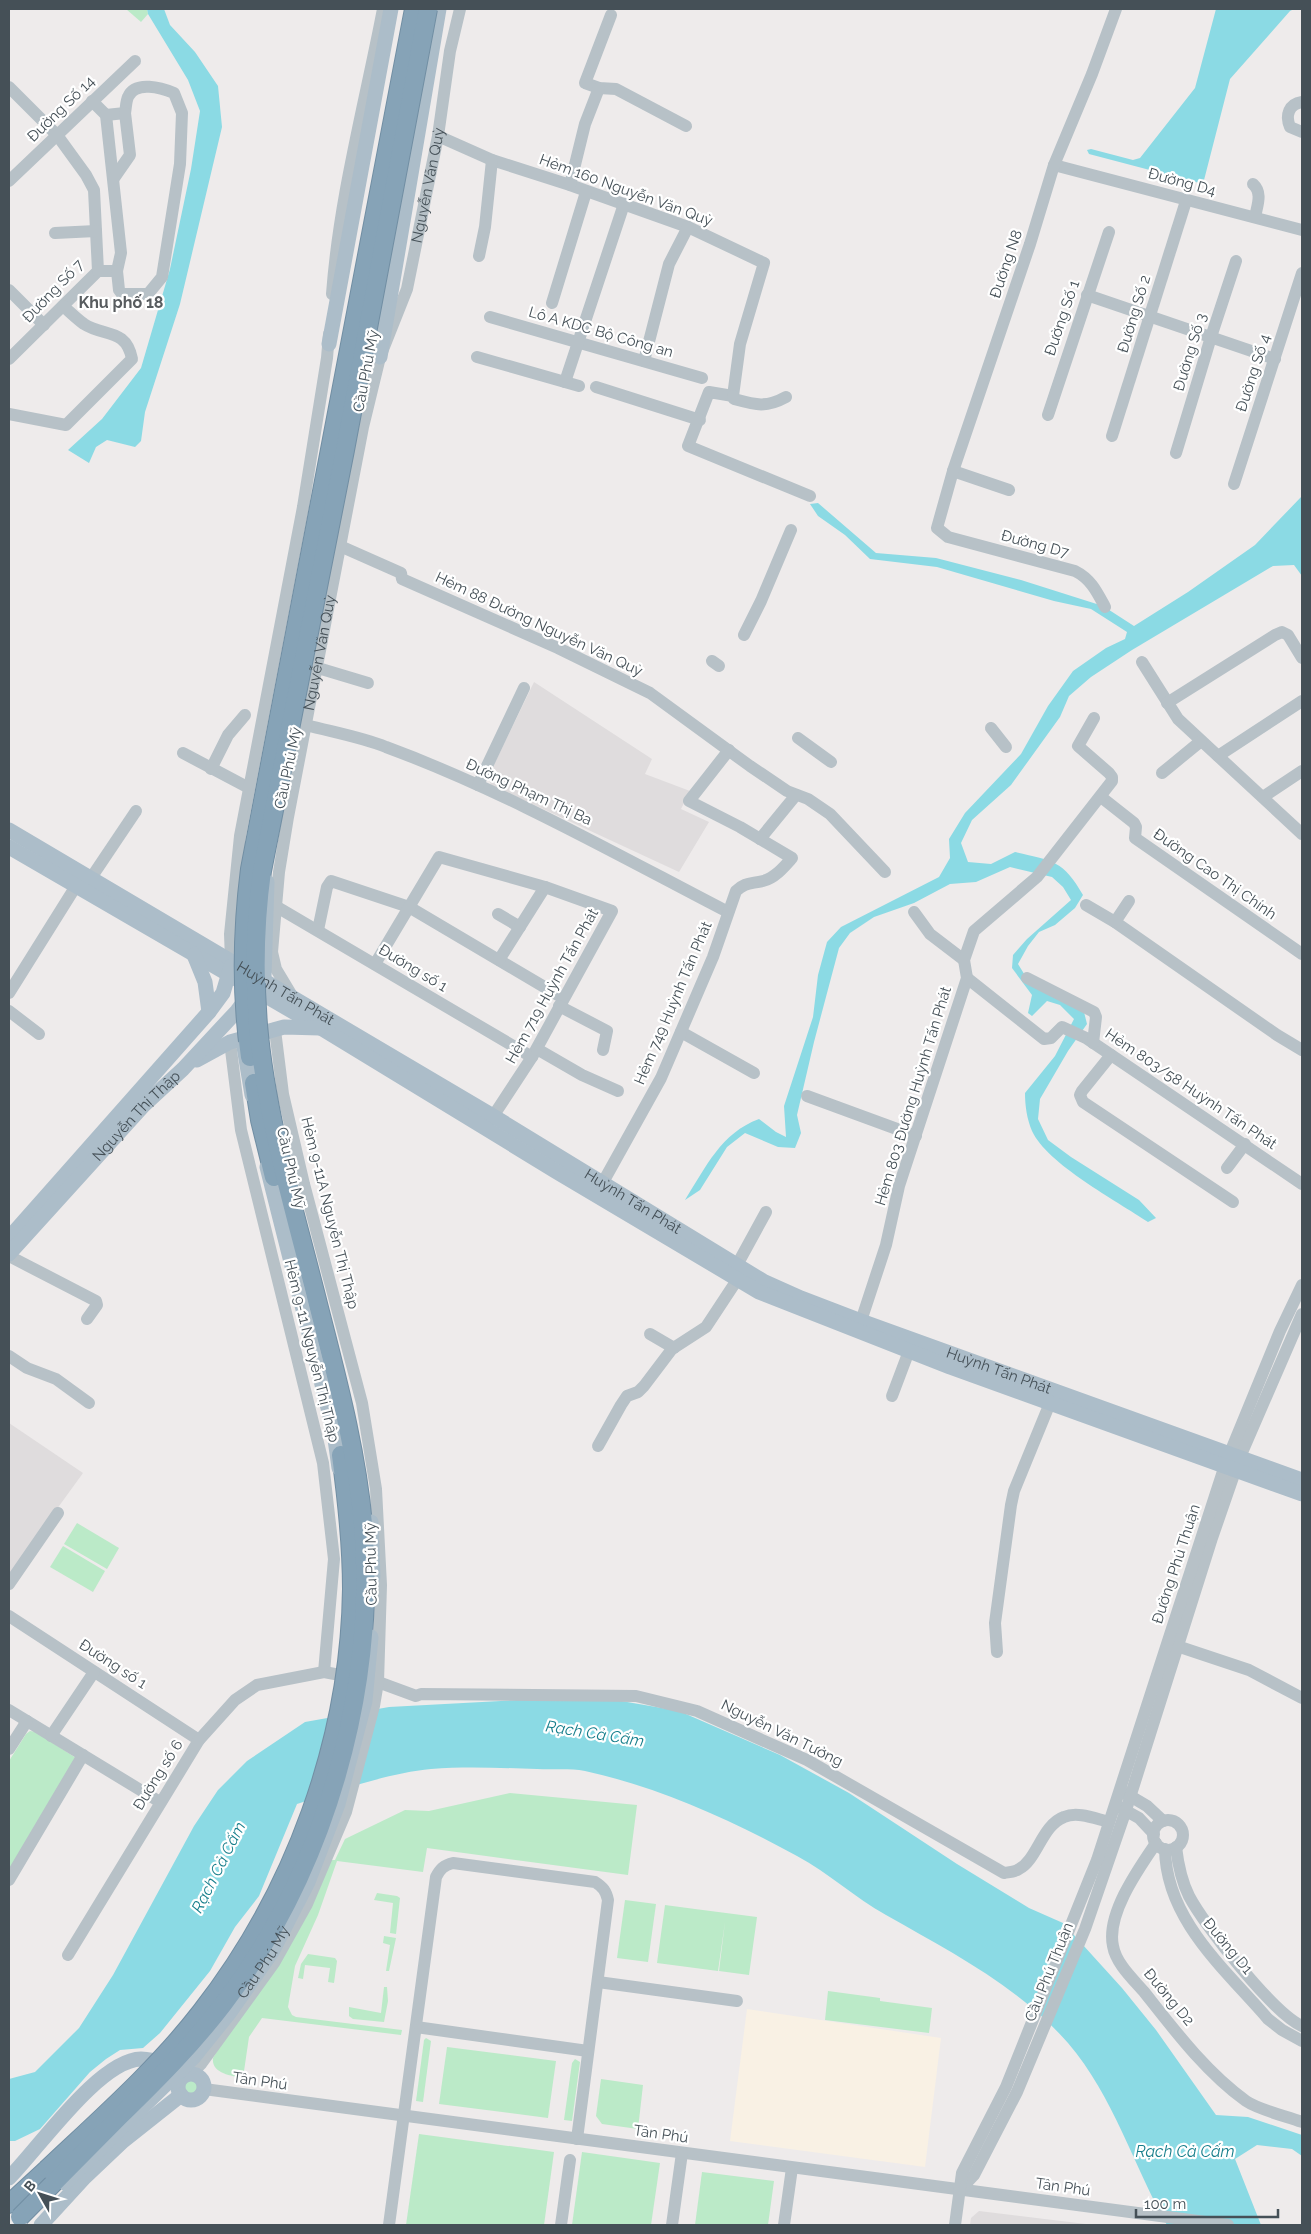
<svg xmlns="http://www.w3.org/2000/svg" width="1311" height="2234" viewBox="0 0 1311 2234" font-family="Raleway,sans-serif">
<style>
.commercial{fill:#f9f1e4}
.education{fill:#dfdcdd}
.green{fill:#bbeac8}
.water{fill:#8bdae4}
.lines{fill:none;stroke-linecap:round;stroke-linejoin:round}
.highway-casing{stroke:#718ea3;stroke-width:20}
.minor{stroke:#b7c1c7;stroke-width:12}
.major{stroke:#acbdc9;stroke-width:15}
.highway{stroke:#86a3b7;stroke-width:18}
.highway-bridge-casing{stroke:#718ea3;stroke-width:20;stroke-linecap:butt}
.major-bridge{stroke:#acbdc9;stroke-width:15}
.highway-bridge{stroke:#86a3b7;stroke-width:18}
.labels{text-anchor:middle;stroke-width:4.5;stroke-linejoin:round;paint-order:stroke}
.street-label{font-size:15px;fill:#455057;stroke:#fff}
.neighbourhood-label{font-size:16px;font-weight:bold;fill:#585c5f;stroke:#fff}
.water-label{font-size:16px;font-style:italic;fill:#167e8b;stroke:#fff}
</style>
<rect width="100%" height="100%" fill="#eeebeb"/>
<polygon class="commercial" points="747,2009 941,2038 925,2167 730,2141"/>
<g class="education">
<polygon points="534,682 652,759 645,774 690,791 681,809 709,822 679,872 491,785 488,777"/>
<polygon points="9,1423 83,1473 9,1575"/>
<polygon points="979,2211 1094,2225 970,2225 971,2218"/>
</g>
<g class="green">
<polygon points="126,9 147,9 148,14 141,22"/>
<polygon points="77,1523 119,1548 107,1569 64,1544"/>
<polygon points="63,1546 105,1571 93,1592 50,1567"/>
<polygon points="30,1731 36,1732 76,1758 9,1871 9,1761 26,1734"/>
<path d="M 510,1793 L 637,1805 L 628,1875 L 427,1848 L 423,1872 L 337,1861 L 318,1915 L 295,1966 L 288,2007 L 292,2015 L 296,2017 L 402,2030 L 401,2035 L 262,2018 L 249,2037 L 243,2078 C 231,2076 211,2073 213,2058 L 331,1860 L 335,1860 L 345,1839 L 405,1810 L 429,1811 Z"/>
<polygon points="377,1893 397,1896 400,1898 396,1934 390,1933 393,1903 374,1900"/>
<polygon points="625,1900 656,1904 648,1962 617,1958"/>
<polygon points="665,1905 695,1909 695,1912 695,1909 757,1917 749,1975 719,1971 725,1922 718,1971 657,1963"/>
<polygon points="384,1936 396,1938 389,1971 386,1971 390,1945 383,1943"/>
<polygon points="308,1954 335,1958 337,1961 334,1983 328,1982 330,1968 305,1965 303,1979 298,1978 301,1964"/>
<polygon points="384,1987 387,1987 388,2001 384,2022 353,2019 349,2016 349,2007 381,2013"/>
<polygon points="828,1991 880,1998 880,2001 932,2008 929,2033 825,2020"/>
<polygon points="426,2038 431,2041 423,2102 416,2101 424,2040"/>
<polygon points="447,2047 556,2061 548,2118 439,2104"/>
<polygon points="575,2059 580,2062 572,2121 564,2120 572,2063"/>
<polygon points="601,2079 643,2085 638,2129 602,2124 596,2116"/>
<circle cx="192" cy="2088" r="8"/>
<polygon points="419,2134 554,2152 544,2225 406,2225"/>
<polygon points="582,2152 660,2163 651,2225 572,2225"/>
<polygon points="702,2172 774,2181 768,2225 695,2225"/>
</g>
<g class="water">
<polygon points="147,9 164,9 170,25 195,52 218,86 222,127 180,304 145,412 141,441 135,447 107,440 96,447 89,463 68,450 102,419 141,368 170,269 191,169 200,111 188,80 148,14"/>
<polygon points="1216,9 1294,9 1290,11 1230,79 1203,184 1089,154 1087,150 1091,149 1133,160 1140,158 1195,88"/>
<path d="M 1302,496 L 1302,576 L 1294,565 L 1273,566 L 1132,650 L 1091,677 L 1069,696 L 1060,717 L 1011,785 L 972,820 L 961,843 L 968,862 L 991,864 L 1015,852 C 1053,861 1063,860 1083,895 L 1075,908 L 1055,925 L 1039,932 L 1028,946 L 1018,964 L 1026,977 L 1083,1008 L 1087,1024 L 1068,1051 L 1040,1099 L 1038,1119 L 1048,1140 L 1071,1157 L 1139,1200 L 1156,1218 L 1148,1222 C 1117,1201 1047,1164 1032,1131 C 1027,1119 1025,1106 1025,1093 L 1055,1056 L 1074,1019 L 1060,1005 L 1047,1001 L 1032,1016 L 1028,1013 L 1032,995 L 1012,968 L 1013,955 L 1027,939 L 1071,900 L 1063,887 L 1052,877 L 1010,867 L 976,882 L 950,884 L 914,903 L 874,917 L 850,933 L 839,948 L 814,1042 L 797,1115 L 801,1133 L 795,1148 L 778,1147 L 745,1133 L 727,1147 L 700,1190 L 685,1200 C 706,1167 721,1133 759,1119 L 776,1132 L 786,1137 L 784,1106 L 813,1017 L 818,975 L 827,942 L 841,927 L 939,877 L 950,858 L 949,839 L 965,813 L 1021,754 L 1048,706 L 1073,671 L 1106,648 L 1125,639 L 1127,632 L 1091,609 L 1054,601 L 937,567 L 870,559 L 845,535 L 818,516 L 810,504 L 818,503 L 876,553 L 936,558 L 1021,580 L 1103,606 L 1134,626 L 1188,592 L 1255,545 Z"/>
<path d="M 604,1698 L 679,1711 L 780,1755 L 849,1793 L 957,1864 L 1029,1908 L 1063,1923 L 1122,1988 L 1156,2030 L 1216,2115 L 1248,2117 L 1302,2135 L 1302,2156 L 1292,2149 L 1257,2145 L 1235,2159 L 1261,2225 L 1167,2225 C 1133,2165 1114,2097 1068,2043 C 1018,1986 951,1952 886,1915 C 855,1898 829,1873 797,1856 C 731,1820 659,1787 585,1771 C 570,1768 553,1770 537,1769 C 502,1768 466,1766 431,1769 C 388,1773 338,1791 297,1804 L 259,1896 L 235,1927 L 210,1971 L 160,2033 L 143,2048 L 120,2050 L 106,2059 L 90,2072 L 40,2129 L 15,2141 L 9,2141 L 9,2079 L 35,2072 L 79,2028 L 113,1975 L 194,1826 L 218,1790 L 247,1761 L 305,1722 L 389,1707 L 517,1700 Z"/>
</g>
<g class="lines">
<defs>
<polyline id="highway" points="9,2204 47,2169"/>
</defs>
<use href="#highway" class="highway-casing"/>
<g class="minor">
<polyline points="611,15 585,83 599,88 616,89 686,126"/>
<polyline points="9,87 57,135 86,175 94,190 98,271 9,359"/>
<polyline points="92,101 106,115 121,253 117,271 98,271"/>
<path d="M 1302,102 C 1289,104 1285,115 1290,127 L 1302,132"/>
<path d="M 106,115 L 125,113 C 126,108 126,101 128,97 C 135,80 162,88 174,93 L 182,113 L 180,164 L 162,277 L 148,294 L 122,294 L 119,290 L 117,271"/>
<polyline points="438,136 492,160 570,185 688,227 764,263 740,344 733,396 709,392 688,446 810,496"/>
<polyline points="1054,165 1302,230"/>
<polyline points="114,178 130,155 125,113"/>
<polyline points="9,181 135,61"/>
<path d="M 1253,184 C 1263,193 1257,206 1255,217"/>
<polyline points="570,185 585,124 599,88"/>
<polyline points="55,233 96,231"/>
<polyline points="479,256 485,227 492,160"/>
<polyline points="9,290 44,325"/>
<path d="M 332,294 C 339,198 365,103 383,9"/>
<polyline points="1087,295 1275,359"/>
<polyline points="552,303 586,192"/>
<polyline points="490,317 702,378"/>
<polyline points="477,357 579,386"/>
<polyline points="644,361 669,264 688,227"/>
<polyline points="565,382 624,204"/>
<polyline points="596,387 700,420"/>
<path d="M 733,396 L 734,399 C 756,405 766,408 786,397"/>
<path d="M 9,414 L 66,425 L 132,359 C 126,328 104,337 84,324 C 77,319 70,312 63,306"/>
<polyline points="1048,415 1109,232"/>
<polyline points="1112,436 1186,201"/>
<polyline points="1176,453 1211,337 1236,261"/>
<polyline points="953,471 1009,490"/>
<polyline points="1234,484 1302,273"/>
<polyline points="340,546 401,573 402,579 558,648 650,693 750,766 787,791 808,799 830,814 885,872"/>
<path d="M 1105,607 C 1097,592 1091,579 1075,571 L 948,537 L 937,528 L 953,471 L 1030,244 L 1054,165 L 1092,74 L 1116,9"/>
<polyline points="744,635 761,601 791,530"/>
<polyline points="712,661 719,666"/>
<polyline points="1142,662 1178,719 1302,834"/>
<polyline points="318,668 368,683"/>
<polyline points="1167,703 1275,635 1282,632 1288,635 1302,658"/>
<path d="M 306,725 C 332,732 361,737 386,747 C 505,791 616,854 728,912"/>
<polyline points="991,728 1006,747"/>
<polyline points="798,738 831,762"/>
<polyline points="183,753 249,788"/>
<polyline points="1218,756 1302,701"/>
<polyline points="211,769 228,735 245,715"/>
<polyline points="1162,773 1201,741"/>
<polyline points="478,785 524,688"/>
<polyline points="1101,797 1134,823 1136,827 1135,838 1302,954"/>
<polyline points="1263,797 1302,771"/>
<polyline points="760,839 796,795"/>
<polyline points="91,878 136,811"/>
<polyline points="1086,905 1115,922 1277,1035 1302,1050"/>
<polyline points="277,907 532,1057"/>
<polyline points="914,912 930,934 964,960"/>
<polyline points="498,914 520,927"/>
<polyline points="1115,922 1129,901"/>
<polyline points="318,930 327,887 331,881 409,907 563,998"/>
<polyline points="272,952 276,969 294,999"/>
<polyline points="231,960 230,934 240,836 303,507 327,358 329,334"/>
<polyline points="499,960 545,887"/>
<path id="s1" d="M 268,962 L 272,952 L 279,872 L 288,817 L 363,427 L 380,357 L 407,289 L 438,136 L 450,51 L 460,9"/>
<polyline points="375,964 439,857 545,887 612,911 532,1057 488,1124"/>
<polyline points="967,978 1044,1039 1051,1038 1062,1027 1086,1038 1302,1184"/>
<polyline points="1027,978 1094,1012 1096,1017 1093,1043"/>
<polyline points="9,993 76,886"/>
<polyline points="559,1006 607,1031 603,1050"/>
<polyline points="9,1011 39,1034"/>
<polyline points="681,1032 754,1073"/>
<polyline points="230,1042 241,1130 323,1463 334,1559 324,1672"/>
<polyline points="537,1049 582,1075 618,1091"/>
<polyline points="1111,1055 1082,1091 1080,1095 1083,1102 1233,1202"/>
<polyline points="807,1096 916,1136"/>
<polyline points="1227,1168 1245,1144"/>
<path d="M 602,1184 L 661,1078 L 713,957 L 736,891 C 745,882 751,884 763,881 C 775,878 784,867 792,858 L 740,827 L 689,801 L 729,750"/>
<polyline points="9,1256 96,1301 97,1305 87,1319"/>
<polyline points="737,1265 766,1212"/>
<polyline points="861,1321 886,1245 899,1186 967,978 964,960 974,931 1037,877 1112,781 1112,777 1109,773 1078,746 1094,718"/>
<polyline points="650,1334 674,1348"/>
<polyline points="9,1356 27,1368 56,1379 89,1403"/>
<polyline points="892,1396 909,1351"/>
<polyline points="598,1446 621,1405 627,1396 638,1392 644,1386 672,1349 706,1327 737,1280"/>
<polyline points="9,1584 58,1513"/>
<polyline points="9,1616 199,1740"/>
<polyline points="1177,1646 1249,1670 1302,1698"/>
<polyline points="997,1652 995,1623 1011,1505 1014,1491 1050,1403"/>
<polyline points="9,1710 160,1802"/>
<polyline points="51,1736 94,1672"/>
<polyline points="9,1749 27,1721"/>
<polyline points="1125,1793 1147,1806 1163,1821"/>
<polyline points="1119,1807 1139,1818 1154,1834"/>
<circle cx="1168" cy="1835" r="15"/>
<path d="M 1156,1843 C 1139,1868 1106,1914 1113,1946 C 1116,1964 1134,1980 1145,1993 C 1175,2031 1206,2072 1246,2101 C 1259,2110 1286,2116 1302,2122"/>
<path d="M 1176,1847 C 1178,1864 1181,1880 1189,1896 C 1204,1925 1273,2013 1302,2026"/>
<path d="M 1165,1849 C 1166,1920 1225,1969 1268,2019 L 1282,2030 L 1302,2041"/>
<polyline points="9,1880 83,1755"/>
<path d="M 68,1955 L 199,1740 L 235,1700 L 257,1685 L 324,1672 L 378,1682 L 416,1696 L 421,1694 L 636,1696 L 697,1711 L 807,1760 L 1004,1873 C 1009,1872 1015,1872 1019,1869 C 1037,1860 1042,1825 1064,1817 C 1078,1811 1096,1819 1109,1822"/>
<polyline points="598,1982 737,2001"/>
<polyline points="416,2027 588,2051"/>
<polyline points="190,2075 201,2064 274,1963 307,1904 346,1812 374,1706 378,1682 381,1585 376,1489 362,1403 304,1184 283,1094 275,1030"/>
<polyline points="204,2089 1228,2225"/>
<polyline points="960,2190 974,2175 1017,2092 1085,1929 1126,1810 1212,1538 1240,1457 1302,1314"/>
<path d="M 389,2225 L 436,1877 C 440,1869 444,1865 453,1863 L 595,1882 C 603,1887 606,1891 608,1900 L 577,2139"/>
<polyline points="561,2225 570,2160"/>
<polyline points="672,2225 682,2153"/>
<polyline points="784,2225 792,2168"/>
<polyline points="955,2225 962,2173 1006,2087 1097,1860 1225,1465 1280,1331 1302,1285"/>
</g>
<g class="major">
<polyline points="329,344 391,9"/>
<polyline points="380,357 439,9"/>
<path id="s2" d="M 9,830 L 493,1116 L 763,1281 L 801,1298 L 861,1321 L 1302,1480"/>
<polyline points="9,847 321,1028 557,1172 759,1292 950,1367 1302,1494"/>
<polyline points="194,955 205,982 209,1012"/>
<polyline points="197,1060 230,1042 284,1027 320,1028"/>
<polyline points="9,1238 209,1012 223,993 231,966"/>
<path id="s3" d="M 9,1254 L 144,1105 L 183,1069 L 237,1011 L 249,995"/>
<circle cx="191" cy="2087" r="13"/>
<path d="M 9,2178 C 39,2148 99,2060 141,2059 C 150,2059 159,2062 167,2065"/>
<polyline points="41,2225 85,2177 123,2141 181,2095"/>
</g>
<use href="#highway" class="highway"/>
<defs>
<g id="highway-bridge">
<path d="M 250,1057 C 241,994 242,932 250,869 L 414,9"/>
<polyline points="254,1083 260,1120 274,1177"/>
<path d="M 47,2169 C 100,2119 156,2070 201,2012 C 294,1893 350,1741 352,1589 C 352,1544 347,1499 341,1455"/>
<path d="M 20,2217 C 53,2184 86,2150 119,2117 C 156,2081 193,2044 224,2003 C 325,1870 377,1690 363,1524 C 356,1445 334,1368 315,1292 C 293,1205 266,1116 258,1025 C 254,974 255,922 262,871 L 345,450 L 428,9"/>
</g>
</defs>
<use href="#highway-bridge" class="highway-bridge-casing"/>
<g class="major-bridge">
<polyline points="264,976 267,882"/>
<polyline points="244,1047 252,1095"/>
<polyline points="267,1167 334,1432 339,1468"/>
<polyline points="371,1522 373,1577"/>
<path id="s4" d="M 65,2183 L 193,2058 L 230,2012 L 272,1952 L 308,1882 L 338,1804 L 365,1701 L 371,1637"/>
</g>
<use href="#highway-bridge" class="highway-bridge"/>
</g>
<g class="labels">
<g class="street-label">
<text transform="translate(61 109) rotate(-44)" y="5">Đường Số 14</text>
<text transform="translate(1182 182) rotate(15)" y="5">Đường D4</text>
<text dy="5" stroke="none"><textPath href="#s1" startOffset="795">Nguyễn Văn Quỳ</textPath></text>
<text transform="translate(626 190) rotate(20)" y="5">Hẻm 160 Nguyễn Văn Quỳ</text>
<text transform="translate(1006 264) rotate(-71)" y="5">Đường N8</text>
<text transform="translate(53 291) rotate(-46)" y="5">Đường Số 7</text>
<text transform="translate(1134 314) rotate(-73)" y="5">Đường Số 2</text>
<text transform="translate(1062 318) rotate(-71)" y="5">Đường Số 1</text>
<text transform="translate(601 332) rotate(16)" y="5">Lô A KDC Bộ Công an</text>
<text transform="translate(1190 352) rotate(-73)" y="5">Đường Số 3</text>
<text transform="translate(366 371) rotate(-79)" y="5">Cầu Phú Mỹ</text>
<text transform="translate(1253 373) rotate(-72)" y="5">Đường Số 4</text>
<text transform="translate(1035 544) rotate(15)" y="5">Đường D7</text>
<text transform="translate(539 624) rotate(25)" y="5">Hẻm 88 Đường Nguyễn Văn Quỳ</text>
<text dy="5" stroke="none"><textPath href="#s1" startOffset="314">Nguyễn Văn Quỳ</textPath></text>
<text transform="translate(288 768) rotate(-78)" y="5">Cầu Phú Mỹ</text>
<text transform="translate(529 792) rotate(25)" y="5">Đường Phạm Thị Ba</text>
<text transform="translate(1215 874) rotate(35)" y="5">Đường Cao Thị Chính</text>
<text transform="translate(413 968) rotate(31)" y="5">Đường số 1</text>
<text transform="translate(552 986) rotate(-61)" y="5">Hẻm 719 Huỳnh Tấn Phát</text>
<text dy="5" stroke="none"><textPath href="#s2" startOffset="321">Huỳnh Tấn Phát</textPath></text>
<text transform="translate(673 1003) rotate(-67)" y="5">Hẻm 749 Huỳnh Tấn Phát</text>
<text transform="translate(1191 1089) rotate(34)" y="5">Hẻm 803/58 Huỳnh Tấn Phát</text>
<text transform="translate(913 1096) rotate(-73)" y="5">Hẻm 803 Đường Huỳnh Tấn Phát</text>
<text dy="5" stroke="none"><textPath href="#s3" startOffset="188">Nguyễn Thị Thập</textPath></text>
<text transform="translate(291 1168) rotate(77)" y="5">Cầu Phú Mỹ</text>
<text dy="5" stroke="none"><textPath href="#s2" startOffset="726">Huỳnh Tấn Phát</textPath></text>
<text transform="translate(330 1213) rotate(76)" y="5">Hẻm 9-11A Nguyễn Thị Thập</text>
<text transform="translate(312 1351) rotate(76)" y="5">Hẻm 9-11 Nguyễn Thị Thập</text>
<text dy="5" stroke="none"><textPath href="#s2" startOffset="1131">Huỳnh Tấn Phát</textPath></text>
<text transform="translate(371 1564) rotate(-91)" y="5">Cầu Phú Mỹ</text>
<text transform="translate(1176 1564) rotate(-72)" y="5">Đường Phú Thuận</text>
<text transform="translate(113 1664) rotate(33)" y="5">Đường số 1</text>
<text transform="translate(782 1733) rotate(26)" y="5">Nguyễn Văn Tưởng</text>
<text transform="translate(158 1775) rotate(-58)" y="5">Đường số 6</text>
<text transform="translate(1228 1946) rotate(50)" y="5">Đường D1</text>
<text dy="5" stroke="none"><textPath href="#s4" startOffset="298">Cầu Phú Mỹ</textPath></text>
<text transform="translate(1049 1972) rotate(-68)" y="5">Cầu Phú Thuận</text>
<text transform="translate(1169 1997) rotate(50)" y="5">Đường D2</text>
<text transform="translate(260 2081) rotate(8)" y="5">Tân Phú</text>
<text transform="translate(661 2134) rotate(8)" y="5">Tân Phú</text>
<text transform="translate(1063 2187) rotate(8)" y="5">Tân Phú</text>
</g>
<g class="neighbourhood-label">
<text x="121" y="308">Khu phố 18</text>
</g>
<g class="water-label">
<text transform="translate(595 1733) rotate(9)" y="6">Rạch Cả Cấm</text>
<text transform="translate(218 1867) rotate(-63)" y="6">Rạch Cả Cấm</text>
<text x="1185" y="2157">Rạch Cả Cấm</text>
</g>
</g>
<rect width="1311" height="2234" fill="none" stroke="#455057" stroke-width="20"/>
<g transform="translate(40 2194) rotate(309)" stroke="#ffffff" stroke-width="4" paint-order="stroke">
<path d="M0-4L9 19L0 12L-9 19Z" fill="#455057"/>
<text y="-8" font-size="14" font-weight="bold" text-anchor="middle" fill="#455057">B</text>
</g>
<path d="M1136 2209v8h142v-8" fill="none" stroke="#455057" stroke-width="2.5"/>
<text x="1144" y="2209" font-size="15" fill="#455057" stroke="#ffffff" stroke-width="4" paint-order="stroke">100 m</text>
</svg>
